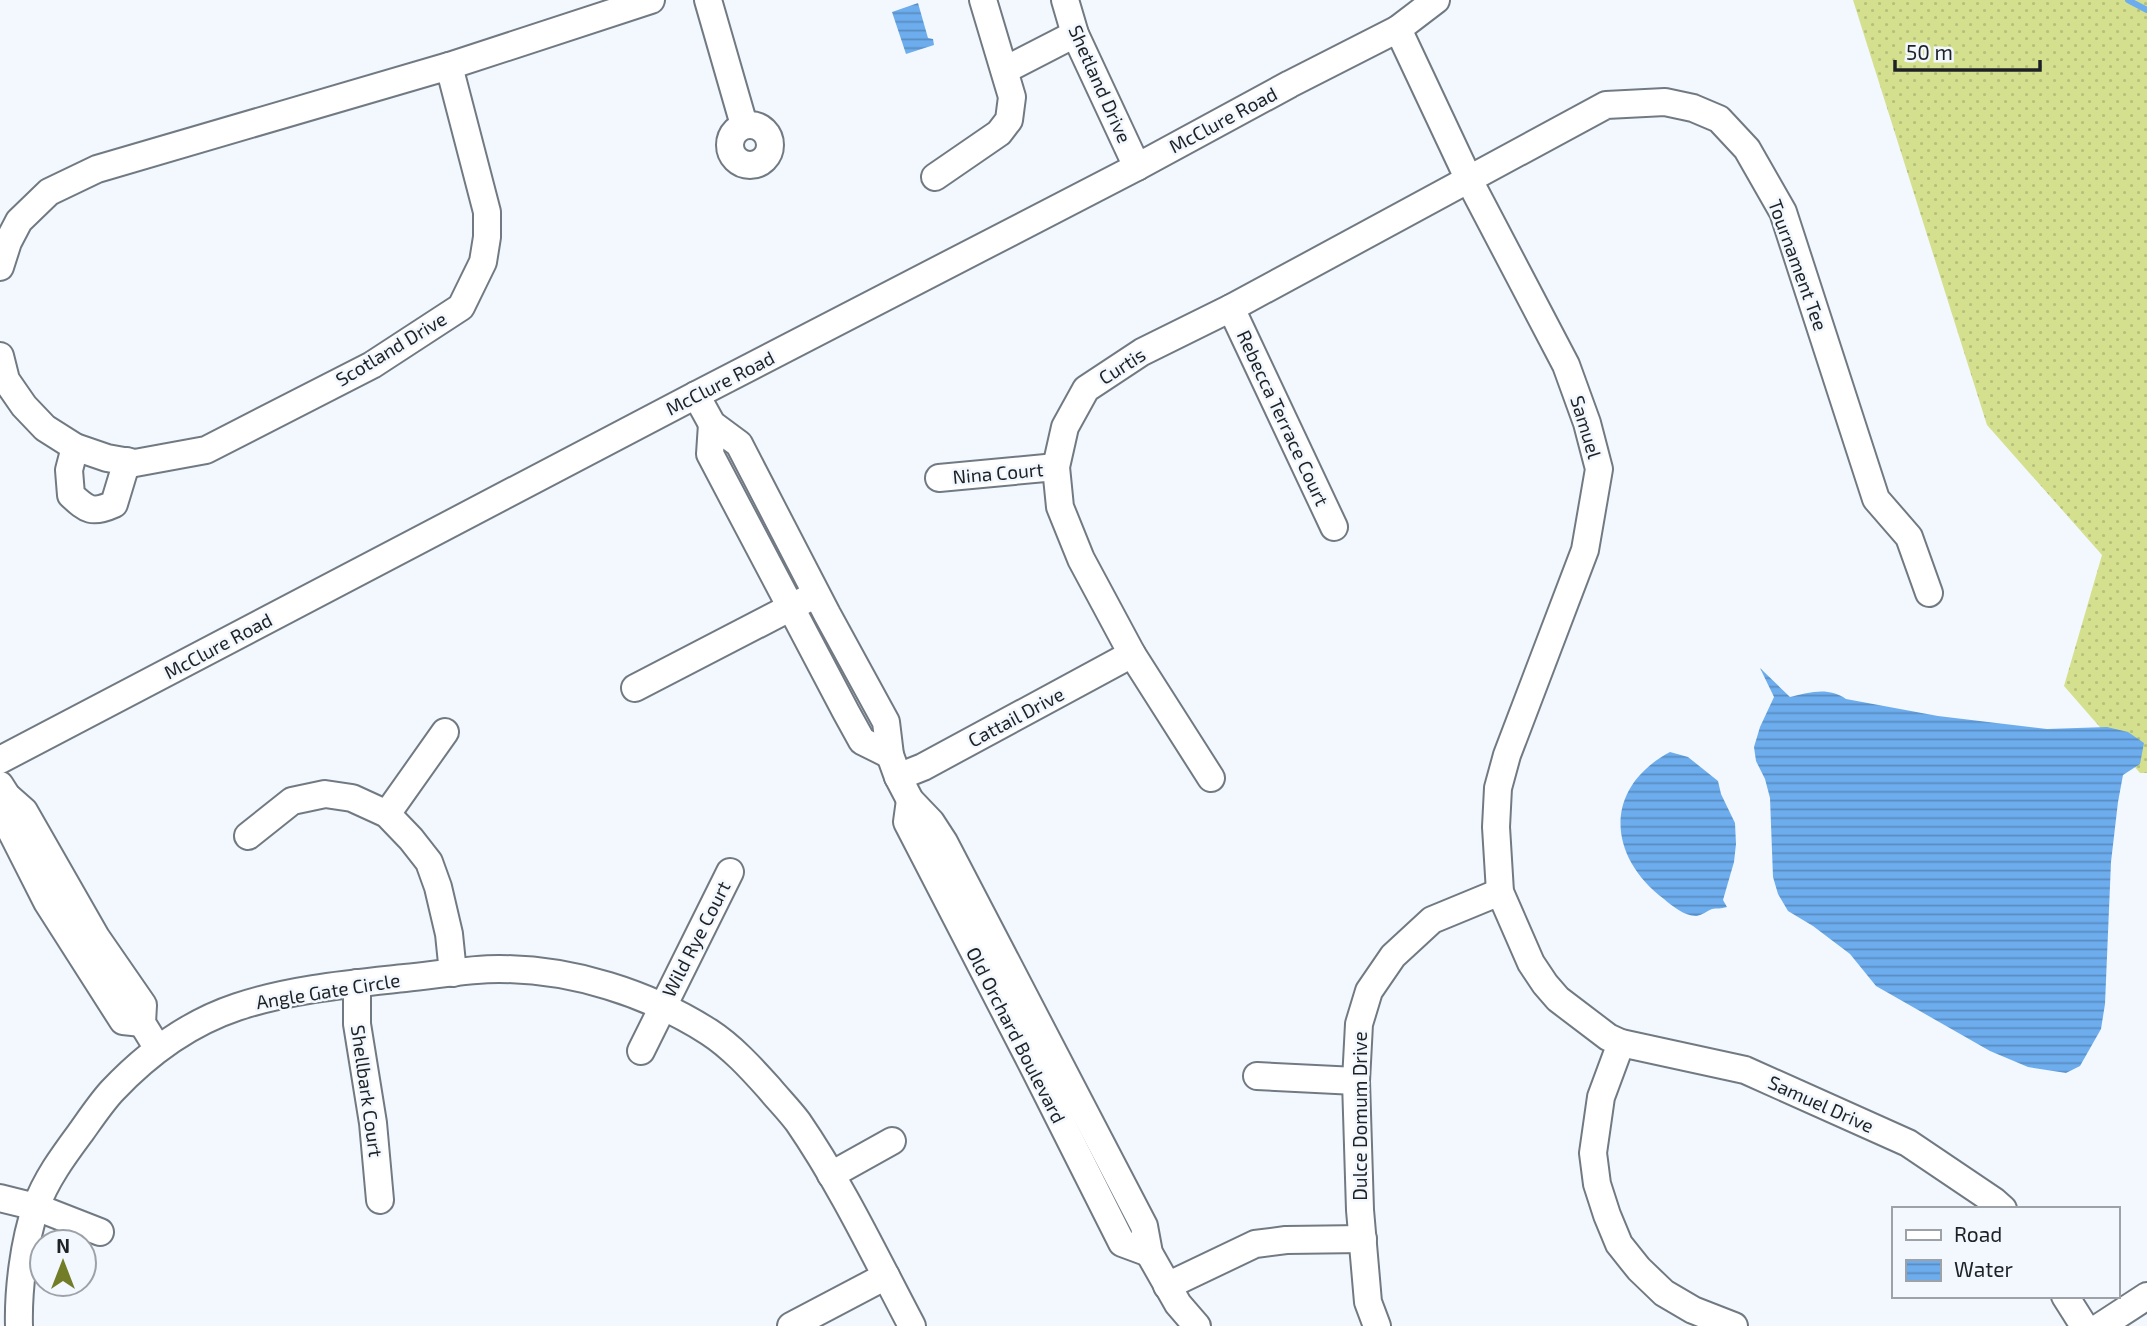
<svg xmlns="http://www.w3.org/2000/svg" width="2147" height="1326" viewBox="0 0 2147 1326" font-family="'Exo 2',sans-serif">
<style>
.grass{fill:url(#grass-dots)}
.water{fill:url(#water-rules)}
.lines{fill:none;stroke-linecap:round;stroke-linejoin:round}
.stream{stroke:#6dadee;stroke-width:6}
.minor-casing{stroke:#717a83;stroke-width:30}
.minor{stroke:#fff;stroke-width:26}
.labels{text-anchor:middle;stroke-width:5;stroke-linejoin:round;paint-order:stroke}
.street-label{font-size:19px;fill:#1e2226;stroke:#f2f8fe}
</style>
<defs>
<pattern id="grass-dots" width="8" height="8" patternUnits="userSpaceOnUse" patternTransform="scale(1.75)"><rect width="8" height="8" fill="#d5e08f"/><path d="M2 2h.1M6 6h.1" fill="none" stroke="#b6c07b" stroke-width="1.8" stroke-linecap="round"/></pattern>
<pattern id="water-rules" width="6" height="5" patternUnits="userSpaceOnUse" patternTransform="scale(1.75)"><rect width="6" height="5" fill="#6dadee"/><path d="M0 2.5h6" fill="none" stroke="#598cc1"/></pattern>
</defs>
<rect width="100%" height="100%" fill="#f2f8fe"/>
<polygon class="grass" points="1853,0 2147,0 2147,773 2140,773 2064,686 2102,555 1987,425"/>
<g class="water">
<polygon points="918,3 928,38 933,39 934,45 906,54 892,12"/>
<path d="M 1760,668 L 1790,697 C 1810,692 1829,687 1846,699 L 1938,716 L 2047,729 L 2107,727 L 2128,732 L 2144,743 L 2140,764 L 2123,775 L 2118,802 L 2111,862 L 2105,1004 L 2101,1029 L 2080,1066 L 2066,1073 L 2028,1067 L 1990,1051 L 1876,986 L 1850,954 L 1813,926 L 1788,911 L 1778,894 L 1773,877 L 1770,798 L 1765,779 L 1756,761 L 1754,747 L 1760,727 L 1774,697 Z"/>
<path d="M 1670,752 L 1688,757 L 1718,781 L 1721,794 L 1735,823 L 1736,844 L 1734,862 L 1723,900 L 1727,907 C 1721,909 1717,908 1712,909 C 1707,911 1702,915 1697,916 C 1686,917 1672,906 1664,899 C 1607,856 1603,788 1670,752 Z"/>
</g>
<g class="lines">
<polyline class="stream" points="2128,0 2147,10"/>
<defs>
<g id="minor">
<polyline points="708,0 744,125"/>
<polyline points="1065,0 1075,34 1137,167"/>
<polyline points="1398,29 1469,180 1566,365 1587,423 1599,469 1585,550 1507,755 1498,788 1496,827 1500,892 1531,963 1545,984 1558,999 1608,1037 1621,1043 1745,1070 1908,1143 1994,1201 2003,1209"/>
<polyline points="449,66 651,0"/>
<polyline points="1005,70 1075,34"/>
<circle cx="750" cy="145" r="20"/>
<polyline points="935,177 999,133 1009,120 1012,97 983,0"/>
<polyline points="0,267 8,242 19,221 49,192 97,169 449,66 487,212 487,237 483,262 461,307 372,365 206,450 135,463 107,458 75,447 45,428 24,406 6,380 0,356"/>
<polyline points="1231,308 1334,527"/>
<polyline points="696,395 712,424 739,444 827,614 886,722 890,755 898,777 910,800 931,822 944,842 1144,1226 1149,1253 1178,1304 1197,1326"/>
<polyline points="712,424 710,454 846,712 862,741 890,755"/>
<path d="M 75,447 L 69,470 L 71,495 C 87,510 92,514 114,504 L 127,461"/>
<polyline points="939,478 1056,467"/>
<polyline points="635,688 805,600"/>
<polyline points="0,760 696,395 1137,167 1290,84 1398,29 1436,0"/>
<polyline points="898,777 923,767 1132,654"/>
<polyline points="1211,778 1132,654 1081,559 1060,507 1056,467 1065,427 1086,389 1142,352 1231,308 1606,105 1665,102 1693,108 1719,119 1747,149 1783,212 1876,499 1909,537 1929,593"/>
<polyline points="0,785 7,796 24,811 96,937 143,1005 142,1023 158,1049"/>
<polyline points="7,796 5,819 47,902 123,1021 142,1023"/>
<polyline points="910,800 907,822 1034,1068 1122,1243 1149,1253"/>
<polyline points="387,814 445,732"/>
<polyline points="248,836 292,801 325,794 352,798 387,814 411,839 429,862 438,887 449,934 453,973"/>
<polyline points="357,983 357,1024 373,1123 380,1200"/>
<polyline points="1621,1043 1601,1097 1593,1153 1597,1184 1607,1215 1619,1244 1639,1269 1664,1293 1693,1310 1734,1326"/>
<polyline points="641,1051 730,872"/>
<polyline points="1257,1076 1356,1081"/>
<polyline points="831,1175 892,1141"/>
<polyline points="0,1198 36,1207 100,1232"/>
<polyline points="1167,1286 1255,1244 1286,1240 1363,1239"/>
<polyline points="2065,1296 2084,1326"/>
<path d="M 19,1326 C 18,1290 24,1241 36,1207 C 46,1179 64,1155 81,1132 C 91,1118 101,1103 112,1091 C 146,1055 189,1023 237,1007 C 291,989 349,984 405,978 C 436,975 468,969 499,969 C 572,969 648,993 709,1032 C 732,1047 751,1068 769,1088 C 778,1099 789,1110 798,1122 C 842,1186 876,1258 912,1326"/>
<polyline points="791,1326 886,1276"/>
<polyline points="1377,1326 1368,1302 1360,1210 1356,1081 1359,1024 1369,991 1393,956 1432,920 1500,892"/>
<polyline points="2101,1326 2147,1296"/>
</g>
</defs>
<use href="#minor" class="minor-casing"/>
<use href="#minor" class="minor"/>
</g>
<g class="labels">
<g class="street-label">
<text transform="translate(1100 84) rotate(66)" y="7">Shetland Drive</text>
<text transform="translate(1223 120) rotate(-28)" y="7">McClure Road</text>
<text transform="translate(1798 265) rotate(70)" y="7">Tournament Tee</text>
<text transform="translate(391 349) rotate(-31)" y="7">Scotland Drive</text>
<text transform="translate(1122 366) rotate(-32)" y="7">Curtis</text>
<text transform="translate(720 383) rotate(-27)" y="7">McClure Road</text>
<text transform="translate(1283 418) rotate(65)" y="7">Rebecca Terrace Court</text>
<text transform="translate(1586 427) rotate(73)" y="7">Samuel</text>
<text transform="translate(998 473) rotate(-5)" y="7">Nina Court</text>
<text transform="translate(218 646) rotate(-28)" y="7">McClure Road</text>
<text transform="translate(1016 717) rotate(-28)" y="7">Cattail Drive</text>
<text transform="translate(696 939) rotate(-63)" y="7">Wild Rye Court</text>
<text transform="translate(328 991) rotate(-9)" y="7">Angle Gate Circle</text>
<text transform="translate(1016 1035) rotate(63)" y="7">Old Orchard Boulevard</text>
<text transform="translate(367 1091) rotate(82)" y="7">Shellbark Court</text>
<text transform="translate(1821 1104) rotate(24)" y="7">Samuel Drive</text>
<text transform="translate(1360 1116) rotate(-90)" y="7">Dulce Domum Drive</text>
</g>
</g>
<rect x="1892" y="1207" width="228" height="91" fill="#f2f8fe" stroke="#9da2a8" stroke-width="2"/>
<rect x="1906" y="1230" width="35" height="10" fill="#ffffff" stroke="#9da2a8" stroke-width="2"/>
<text x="1954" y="1242" font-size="21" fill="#1e2226">Road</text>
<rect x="1906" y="1260" width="35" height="21" fill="url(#water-rules)" stroke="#9da2a8" stroke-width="2"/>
<text x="1954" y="1277" font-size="21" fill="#1e2226">Water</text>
<g transform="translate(63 1263)"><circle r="33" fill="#f2f8fe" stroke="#9da2a8" stroke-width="2"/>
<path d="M0-5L12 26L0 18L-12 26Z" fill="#737c27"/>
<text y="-10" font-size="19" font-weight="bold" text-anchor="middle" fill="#1e2226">N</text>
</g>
<path d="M1895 60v10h145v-10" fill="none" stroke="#1e2226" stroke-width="3.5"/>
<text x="1906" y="60" font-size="21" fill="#1e2226" stroke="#f2f8fe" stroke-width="5" paint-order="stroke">50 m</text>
</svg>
